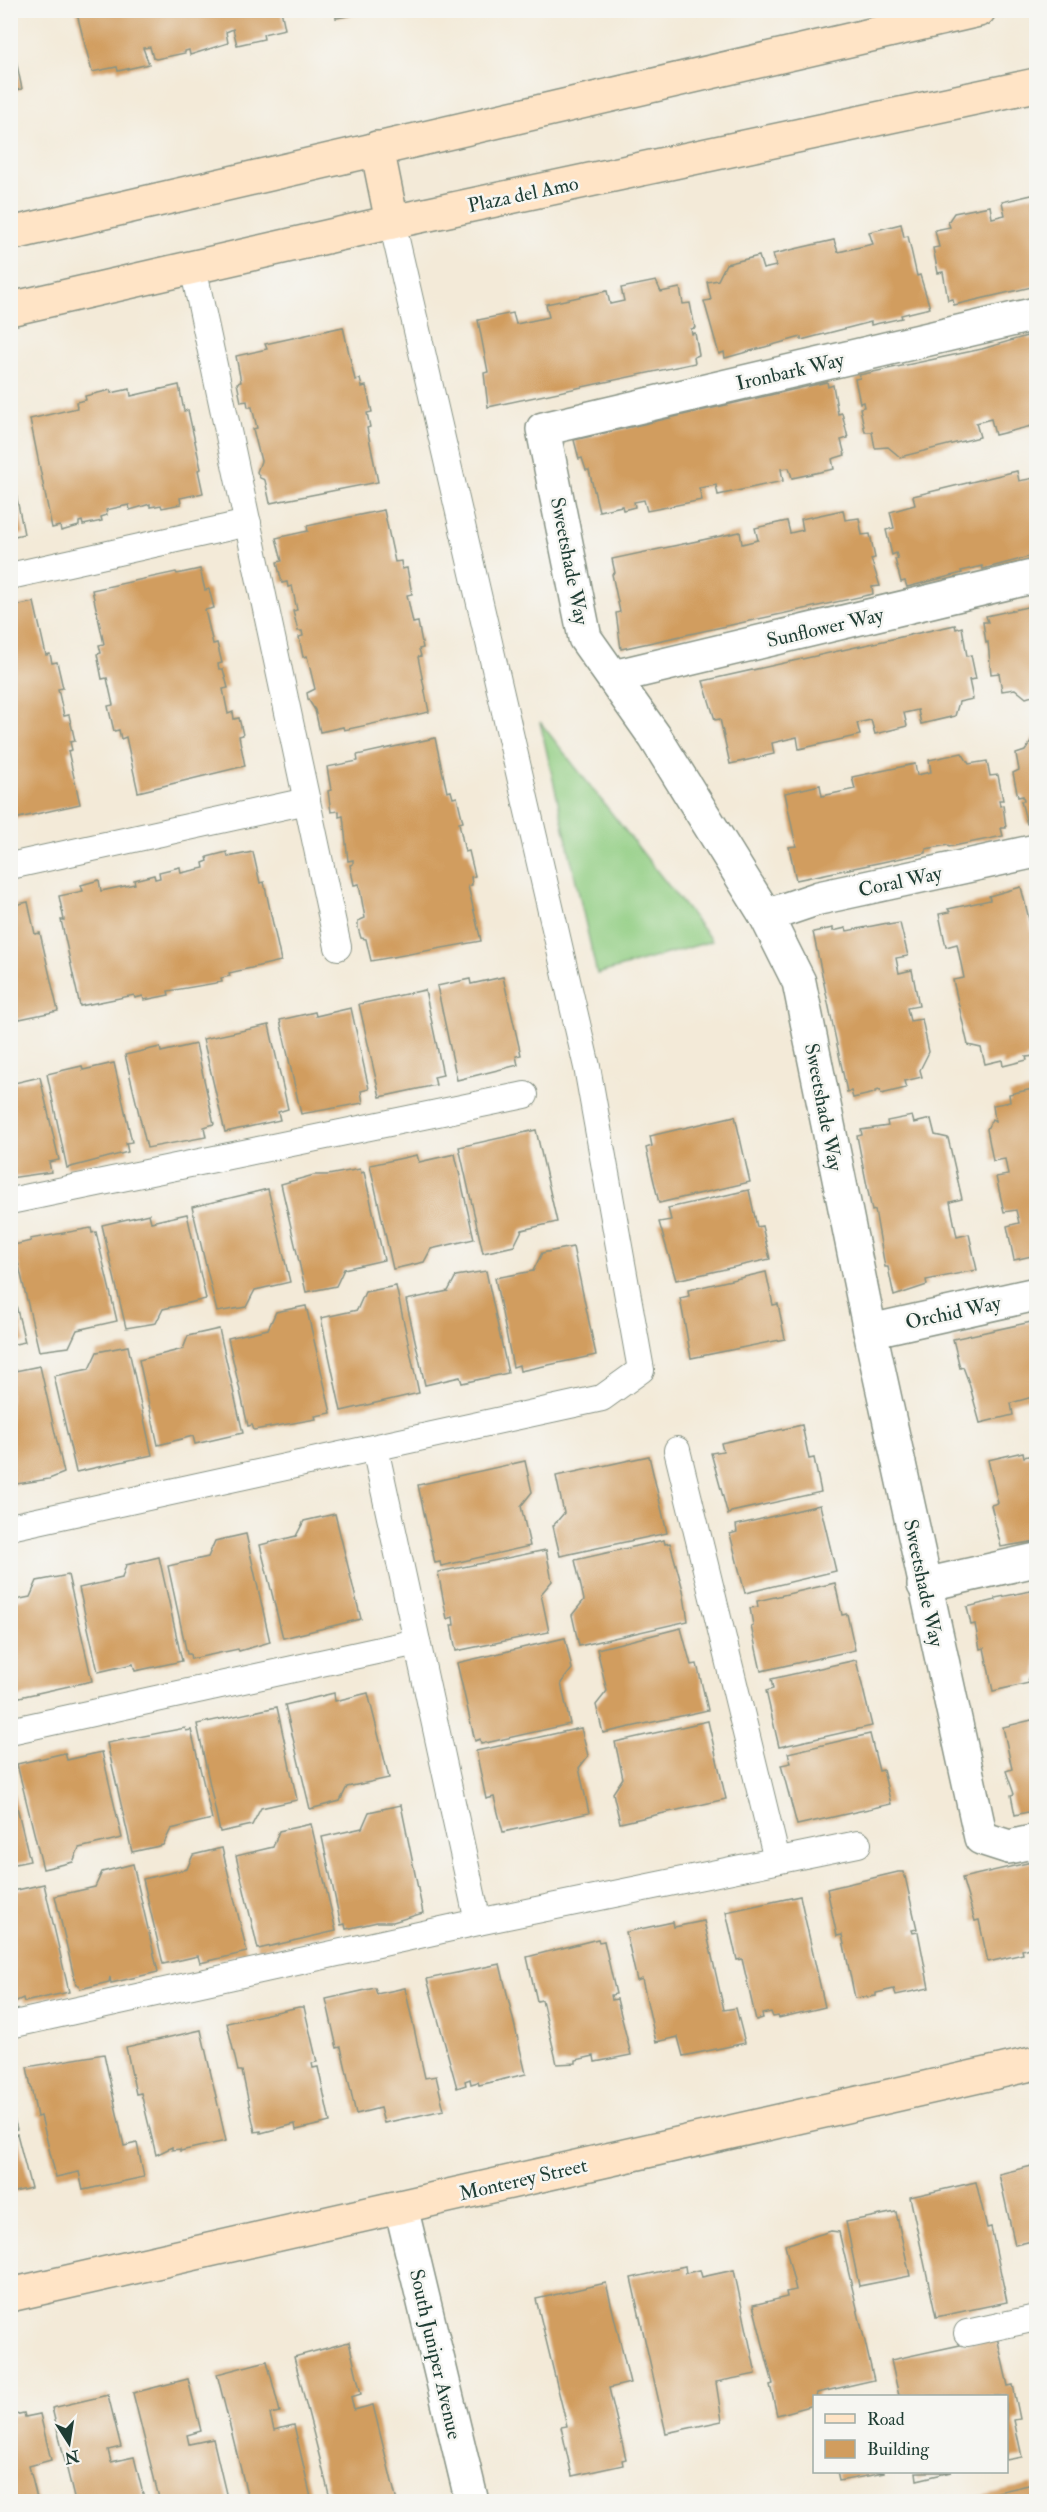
<svg xmlns="http://www.w3.org/2000/svg" width="1047" height="2512" viewBox="0 0 1047 2512" font-family="'IM FELL Double Pica',serif">
<style>
.grass{fill:#92ce83;stroke:#58865c;stroke-width:1.5}
.building{fill:#d19d5e}
.lines{fill:none;stroke-linecap:round;stroke-linejoin:round}
.lane-casing{stroke:#899486;stroke-width:28}
.street-casing{stroke:#899486;stroke-width:36}
.secondary-casing{stroke:#899486;stroke-width:36}
.lane{stroke:#fff;stroke-width:26}
.street{stroke:#fff;stroke-width:33}
.secondary{stroke:#ffe4c6;stroke-width:33}
.labels{text-anchor:middle;stroke-width:5;stroke-linejoin:round;paint-order:stroke}
.street-label{font-size:20px;fill:#1f3d34;stroke:#f6f6f2}
</style>
<rect width="100%" height="100%" fill="#f6f6f2"/>
<filter id="ink" filterUnits="userSpaceOnUse"><feTurbulence type="fractalNoise" baseFrequency=".0167" numOctaves="2"/><feDisplacementMap in="SourceGraphic" scale="12" xChannelSelector="R" yChannelSelector="G"/><feConvolveMatrix kernelMatrix="1 2 1 2 8 2 1 2 1" color-interpolation-filters="sRGB"/></filter>
<filter id="wash" filterUnits="userSpaceOnUse"><feTurbulence type="fractalNoise" baseFrequency=".008" numOctaves="4" result="noise"/><feDisplacementMap in="SourceGraphic" scale="24" xChannelSelector="R" yChannelSelector="G"/><feGaussianBlur stdDeviation="1.35" result="paint"/><feColorMatrix in="noise" values="0 0 0 0 0 0 0 0 0 0 0 0 0 0 0 0 0 1.4 0 .05"/><feComposite in="paint" operator="in"/></filter>
<g filter="url(#wash)">
<rect width="100%" height="100%" fill="#f3ead8"/>
<polygon class="grass" points="540,722 712,941 597,974"/>
<g id="blocks">
<g class="building">
<polygon points="76,10 281,10 285,29 263,34 264,39 237,45 233,29 226,32 228,43 190,55 189,50 185,51 185,53 156,59 153,58 150,47 143,48 149,64 118,71 117,67 92,72"/>
<polygon points="335,10 369,10 369,12 336,18"/>
<polygon points="10,18 14,29 14,40 12,41 22,89 10,91"/>
<polygon points="1036,194 1036,286 954,305 953,299 948,300 943,272 938,273 933,248 939,247 935,230 950,227 948,222 954,213 990,206 992,218 1005,215 1002,202"/>
<polygon points="901,224 904,237 908,236 917,276 920,275 930,308 901,315 902,318 871,325 871,322 801,340 801,337 725,358 724,352 719,354 704,301 711,300 707,282 718,280 726,264 759,256 763,269 776,266 773,254 834,240 838,252 873,244 869,232"/>
<polygon points="656,281 661,292 680,288 683,304 690,303 695,328 691,329 692,334 695,333 699,355 694,357 695,363 488,407 484,373 488,372 478,320 513,313 516,324 549,317 546,304 607,291 610,304 624,301 621,288"/>
<polygon points="343,327 355,380 360,379 362,387 366,386 372,412 367,413 370,427 367,428 378,482 270,503 265,480 260,478 257,472 261,461 253,429 257,428 252,407 248,407 247,401 241,402 237,383 241,382 236,356 267,349 265,344"/>
<polygon points="1027,336 1028,339 1036,337 1036,425 995,435 991,419 976,423 980,437 900,457 888,447 875,448 872,432 865,432 860,408 864,407 863,402 860,403 855,379 860,378 859,375 982,349"/>
<polygon points="827,382 828,387 833,385 838,414 842,413 848,438 841,440 845,455 832,459 834,469 792,478 789,468 781,469 783,481 718,495 716,485 699,488 702,500 647,511 644,500 634,502 635,507 623,510 622,506 599,511 589,470 586,470 582,458 579,459 574,440"/>
<polygon points="179,385 184,411 188,410 201,469 198,470 203,493 180,498 181,504 162,508 161,505 150,507 150,504 130,510 129,505 106,510 107,515 101,517 102,521 83,525 82,521 79,522 79,526 61,531 60,526 52,528 30,419 77,408 76,402 86,400 85,396 111,390 111,393 130,389 131,396"/>
<polygon points="10,464 24,534 10,537"/>
<polygon points="1036,465 1036,555 983,569 982,566 961,571 962,573 907,587 905,581 901,582 895,559 898,559 896,553 892,555 886,530 894,528 890,512 915,505 913,496 1017,471 1019,481 1035,478 1032,466"/>
<polygon points="384,510 395,562 401,561 402,569 407,568 412,594 407,595 413,623 418,622 423,648 419,649 421,656 418,657 429,712 344,730 343,727 320,732 315,710 308,699 307,693 315,689 307,656 303,657 299,637 303,636 302,631 298,631 293,611 297,610 292,586 288,587 287,582 282,583 277,562 282,561 276,538 308,531 307,526"/>
<polygon points="843,510 845,520 859,518 862,535 870,534 875,558 871,559 880,586 872,587 873,594 621,649 616,613 620,612 612,574 615,573 612,559 740,532 742,544 758,540 755,528 787,521 790,533 803,530 801,519"/>
<polygon points="200,569 205,590 209,589 214,608 205,610 213,644 217,643 222,663 218,664 219,669 223,669 228,688 223,689 228,714 233,712 234,719 239,718 243,735 239,736 245,766 138,792 126,737 121,739 119,730 114,731 108,706 113,705 107,678 102,679 97,654 101,653 99,645 104,644 92,590 176,572 177,574"/>
<polygon points="34,602 46,655 50,654 52,663 57,662 63,688 58,689 64,716 69,715 75,741 70,742 72,750 68,751 80,804 10,820 10,607"/>
<polygon points="1036,605 1036,695 1026,698 1015,689 1002,691 999,673 991,674 988,642 986,643 983,622 988,622 986,616"/>
<polygon points="955,625 956,629 962,627 967,656 971,655 976,679 969,680 973,699 959,702 955,716 921,724 918,710 904,713 907,726 875,734 871,720 857,723 860,735 799,749 797,737 772,743 774,754 730,764 720,719 715,720 703,681"/>
<polygon points="1035,736 1036,828 1034,829 1032,823 1027,824 1021,801 1024,801 1023,796 1018,797 1013,773 1019,770 1016,754 1025,751"/>
<polygon points="435,738 447,792 451,791 453,798 457,797 463,822 459,823 465,852 469,851 475,876 471,877 472,885 468,886 481,941 371,961 366,939 361,938 358,928 358,921 365,918 359,884 354,885 350,865 353,864 353,860 348,861 343,816 339,817 339,811 331,812 328,791 331,790 327,767 358,761 357,755"/>
<polygon points="962,753 969,764 987,761 990,776 998,775 1003,800 999,800 1000,806 1003,805 1006,828 1001,828 1003,836 949,847 948,845 926,849 926,853 796,880 789,847 796,846 785,793 820,785 822,796 855,789 852,777 915,764 917,775 931,772 929,760"/>
<polygon points="227,852 228,857 253,852 260,883 264,882 281,961 229,973 230,976 221,978 222,982 168,991 169,995 144,1000 143,996 135,998 134,995 80,1006 61,920 64,920 59,896 83,891 81,885 99,880 101,891 135,884 134,880 154,875 155,879 160,878 159,872 180,867 181,873 204,868 203,863 208,861 207,857"/>
<polygon points="1021,887 1036,947 1036,1056 1026,1057 1027,1060 1003,1066 1002,1060 985,1064 981,1048 968,1045 953,980 964,978 957,944 946,947 939,914 950,912 948,909 990,900 989,896"/>
<polygon points="28,902 35,934 40,933 58,1011 10,1021 10,906"/>
<polygon points="888,923 888,925 900,923 908,956 896,958 899,973 912,970 919,1006 907,1008 910,1021 922,1019 929,1052 920,1070 922,1077 904,1081 906,1088 881,1094 880,1090 875,1091 875,1093 853,1098 851,1091 847,1092 813,932 833,928 833,931 846,928 847,931"/>
<polygon points="503,977 521,1055 516,1056 518,1065 457,1080 437,986 470,979 471,984"/>
<polygon points="425,990 443,1075 434,1077 436,1085 380,1097 359,1004"/>
<polygon points="351,1008 369,1089 361,1091 363,1103 301,1114 280,1020 315,1012 316,1016"/>
<polygon points="269,1025 288,1109 278,1112 280,1120 225,1132 203,1039"/>
<polygon points="196,1044 214,1124 204,1127 206,1137 147,1148 125,1055 160,1047 161,1052"/>
<polygon points="114,1063 132,1142 126,1143 128,1152 67,1168 47,1074 82,1066 83,1070"/>
<polygon points="40,1077 59,1160 49,1162 51,1172 10,1178 10,1084"/>
<polygon points="1033,1089 1033,1093 1036,1093 1036,1255 1014,1260 1007,1226 1019,1223 1016,1210 1004,1212 996,1177 1008,1175 1005,1159 993,1161 987,1129 992,1119 995,1121 993,1105 1010,1102 1009,1094"/>
<polygon points="735,1116 750,1182 659,1203 646,1148 652,1146 650,1136"/>
<polygon points="912,1116 914,1123 931,1119 935,1135 948,1138 962,1199 950,1202 957,1237 969,1234 977,1270 926,1280 927,1285 894,1296 888,1267 885,1267 875,1210 872,1211 857,1136 862,1135 861,1130 888,1126 887,1121"/>
<polygon points="536,1130 557,1222 522,1230 514,1246 483,1253 459,1147"/>
<polygon points="455,1154 474,1239 431,1249 424,1262 393,1269 370,1165 417,1155 419,1162"/>
<polygon points="360,1169 361,1173 364,1172 384,1260 344,1269 336,1286 306,1292 281,1184 314,1175 328,1175"/>
<polygon points="268,1189 290,1282 255,1290 246,1307 217,1312 192,1207"/>
<polygon points="749,1190 757,1227 762,1226 770,1259 676,1280 659,1222 671,1220 668,1208"/>
<polygon points="149,1214 151,1222 187,1214 206,1299 163,1309 156,1323 126,1328 102,1225"/>
<polygon points="91,1228 92,1233 96,1232 117,1321 77,1330 69,1347 39,1351 14,1245 31,1241 30,1239"/>
<polygon points="573,1247 596,1355 520,1371 519,1365 513,1367 495,1278 533,1271 542,1253"/>
<polygon points="486,1271 508,1373 462,1383 460,1377 425,1385 406,1300 448,1291 456,1276"/>
<polygon points="766,1272 773,1305 778,1304 785,1339 691,1358 680,1298 689,1296 688,1290"/>
<polygon points="10,1281 25,1342 10,1345"/>
<polygon points="396,1286 419,1393 341,1411 321,1318 357,1310 365,1292"/>
<polygon points="306,1306 331,1413 315,1416 316,1419 254,1430 252,1425 248,1426 228,1338 268,1329 276,1312"/>
<polygon points="1036,1321 1036,1396 1011,1403 1013,1415 980,1423 969,1383 963,1367 960,1368 953,1339"/>
<polygon points="219,1329 243,1433 195,1444 193,1436 158,1445 139,1360 183,1349 188,1336"/>
<polygon points="128,1346 152,1455 76,1472 54,1376 89,1369 97,1352"/>
<polygon points="40,1366 64,1473 49,1479 10,1485 10,1372"/>
<polygon points="802,1425 809,1459 814,1458 821,1492 731,1512 728,1515 711,1453 723,1451 721,1443"/>
<polygon points="1023,1452 1024,1457 1036,1454 1036,1541 1001,1547 991,1505 998,1503 988,1460"/>
<polygon points="649,1456 667,1533 560,1556 553,1526 564,1513 556,1476"/>
<polygon points="525,1461 532,1492 521,1506 530,1546 441,1566 440,1562 435,1563 418,1485"/>
<polygon points="820,1505 836,1571 745,1593 730,1534 737,1532 736,1525"/>
<polygon points="335,1514 361,1619 283,1638 260,1545 296,1536 304,1521"/>
<polygon points="246,1534 270,1642 239,1651 238,1649 191,1659 190,1654 187,1654 168,1566 208,1557 215,1541"/>
<polygon points="664,1540 665,1544 670,1543 683,1590 688,1621 579,1646 572,1615 584,1600 575,1560"/>
<polygon points="546,1550 552,1581 541,1594 549,1632 456,1651 451,1625 454,1625 453,1617 447,1619 438,1572"/>
<polygon points="159,1557 182,1661 135,1671 133,1664 98,1672 79,1588 122,1578 126,1565"/>
<polygon points="68,1575 92,1681 15,1698 10,1677 10,1601 30,1597 37,1581"/>
<polygon points="835,1583 842,1615 847,1614 855,1650 761,1671 751,1626 753,1625 750,1608 758,1607 757,1601"/>
<polygon points="1036,1590 1036,1676 1028,1678 1029,1683 993,1691 984,1648 980,1649 975,1624 971,1625 967,1607 996,1600 995,1598"/>
<polygon points="681,1628 691,1665 697,1664 708,1710 603,1733 596,1705 607,1691 597,1649"/>
<polygon points="565,1638 572,1669 561,1683 570,1724 481,1744 480,1739 475,1741 457,1663"/>
<polygon points="856,1660 872,1726 779,1747 766,1691 773,1689 771,1679"/>
<polygon points="334,1693 335,1701 368,1693 389,1778 347,1787 340,1801 310,1809 285,1705"/>
<polygon points="277,1707 297,1800 261,1808 252,1825 220,1832 197,1724"/>
<polygon points="1036,1719 1036,1810 1015,1815 1011,1795 1014,1794 1006,1771 1012,1769 1003,1727"/>
<polygon points="708,1721 726,1799 620,1823 613,1793 623,1778 615,1742"/>
<polygon points="185,1728 186,1731 191,1730 212,1819 171,1829 163,1845 132,1852 107,1743"/>
<polygon points="581,1728 588,1756 579,1768 589,1813 503,1832 494,1797 486,1799 476,1751"/>
<polygon points="870,1734 879,1771 883,1770 891,1804 797,1825 781,1765 791,1763 788,1753"/>
<polygon points="102,1752 122,1838 79,1848 73,1862 43,1869 17,1764 65,1753 67,1760"/>
<polygon points="10,1778 30,1861 10,1865"/>
<polygon points="401,1805 423,1913 393,1922 377,1922 346,1929 345,1924 341,1925 322,1837 362,1828 369,1812"/>
<polygon points="311,1824 336,1931 258,1949 236,1856 273,1847 279,1831"/>
<polygon points="222,1848 247,1952 200,1963 198,1956 163,1964 143,1879 187,1869 193,1855"/>
<polygon points="1036,1861 1036,1946 1022,1950 1023,1954 988,1962 979,1920 975,1921 962,1878"/>
<polygon points="133,1864 158,1972 111,1983 110,1977 109,1982 80,1989 79,1985 76,1985 55,1896 95,1887 102,1872"/>
<polygon points="898,1872 904,1872 917,1929 912,1930 913,1933 918,1932 929,1988 896,1995 894,1989 876,1993 876,1996 855,1998 842,1935 837,1936 827,1889"/>
<polygon points="44,1884 69,1992 24,2002 23,1998 10,2004 10,1897 13,1891"/>
<polygon points="800,1896 825,2007 779,2018 778,2016 773,2017 771,2012 762,2014 763,2018 756,2020 742,1959 737,1960 726,1912"/>
<polygon points="704,1921 724,2010 736,2008 745,2043 683,2056 678,2037 656,2042 642,1979 637,1981 626,1932 673,1922 674,1927"/>
<polygon points="598,1939 599,1942 604,1941 616,1994 611,1995 612,2000 617,1999 631,2055 595,2062 594,2056 576,2060 576,2063 557,2064 542,2000 537,2001 527,1957"/>
<polygon points="500,1964 526,2074 479,2085 478,2082 471,2084 470,2079 465,2081 466,2085 457,2088 427,1979"/>
<polygon points="375,1988 377,1994 405,1988 425,2078 436,2076 444,2110 384,2123 380,2108 356,2114 341,2047 337,2048 326,1999"/>
<polygon points="299,2007 304,2007 317,2062 312,2063 313,2068 318,2067 330,2122 296,2130 295,2124 261,2133 261,2131 255,2132 242,2071 238,2071 227,2023"/>
<polygon points="201,2030 226,2141 180,2151 180,2149 172,2150 172,2147 156,2155 141,2093 136,2094 126,2047"/>
<polygon points="104,2054 124,2146 137,2143 144,2177 83,2190 79,2172 56,2177 41,2116 37,2117 27,2067"/>
<polygon points="10,2106 17,2129 10,2131"/>
<polygon points="17,2134 31,2188 10,2193 10,2136"/>
<polygon points="1036,2165 1036,2240 1015,2245 999,2174"/>
<polygon points="976,2182 987,2228 991,2227 1007,2302 936,2317 910,2197"/>
<polygon points="896,2212 910,2276 859,2286 846,2222"/>
<polygon points="831,2231 839,2232 874,2380 817,2393 814,2405 777,2415 770,2385 773,2384 753,2305 787,2297 786,2292 796,2290 785,2245"/>
<polygon points="685,2266 686,2273 700,2270 702,2277 734,2270 756,2374 716,2382 722,2421 666,2433 631,2278"/>
<polygon points="606,2283 630,2383 609,2388 626,2459 622,2460 623,2465 572,2476 561,2427 567,2426 536,2299"/>
<polygon points="997,2337 1008,2386 1013,2385 1020,2419 1014,2420 1022,2457 1006,2460 1006,2396 899,2396 891,2360"/>
<polygon points="349,2342 361,2394 351,2397 354,2410 373,2405 397,2502 331,2502 294,2357"/>
<polygon points="267,2361 280,2412 270,2414 274,2430 294,2425 312,2502 249,2502 217,2374"/>
<polygon points="188,2379 201,2431 187,2435 189,2444 213,2439 228,2502 160,2502 133,2393"/>
<polygon points="108,2395 121,2447 108,2450 111,2462 134,2457 145,2502 75,2502 52,2408"/>
<polygon points="24,2413 25,2417 40,2414 51,2460 29,2466 38,2502 10,2502 10,2416"/>
<polygon points="837,2472 884,2472 884,2473 839,2481"/>
<polygon points="916,2472 951,2472 917,2480"/>
<polygon points="1033,2484 1036,2502 959,2502 959,2501"/>
</g>
</g>
</g>
<g filter="url(#ink)">
<use href="#blocks" fill-opacity="0" stroke="#899486" stroke-width="1.5"/>
<g class="lines">
<defs>
<g id="lane">
<polyline points="193,267 338,947"/>
<polyline points="10,576 248,523"/>
<polyline points="10,866 307,801"/>
<polyline points="10,1201 525,1095"/>
<polyline points="677,1450 777,1860"/>
<polyline points="10,1527 602,1398 641,1370 587,1067 392,222"/>
<polyline points="10,1731 417,1642"/>
<polyline points="478,1922 858,1844"/>
<polyline points="10,2025 478,1922 375,1448"/>
<polyline points="967,2333 1036,2318"/>
</g>
<g id="street">
<polyline points="1036,314 543,429 585,638 655,737 766,916 799,982 870,1331 981,1838 1009,1847 1036,1841"/>
<polyline points="613,677 1036,576"/>
<polyline points="766,916 819,898 1036,851"/>
<polyline points="870,1331 1036,1294"/>
<polyline points="924,1585 1036,1560"/>
<polyline points="401,2207 472,2502"/>
</g>
<g id="secondary">
<polyline points="377,148 392,222"/>
<polyline points="10,234 979,10"/>
<polyline points="10,309 392,222 1036,85"/>
<polyline points="10,2295 1036,2063"/>
</g>
</defs>
<use href="#lane" class="lane-casing"/>
<use href="#street" class="street-casing"/>
<use href="#secondary" class="secondary-casing"/>
<use href="#lane" class="lane"/>
<use href="#street" class="street"/>
<use href="#secondary" class="secondary"/>
</g>
</g>
<g class="labels">
<g class="street-label">
<text transform="translate(523 194) rotate(-12)" y="7">Plaza del Amo</text>
<text transform="translate(790 371) rotate(-13)" y="7">Ironbark Way</text>
<text transform="translate(570 561) rotate(79)" y="7">Sweetshade Way</text>
<text transform="translate(825 627) rotate(-13)" y="7">Sunflower Way</text>
<text transform="translate(900 881) rotate(-12)" y="7">Coral Way</text>
<text transform="translate(824 1107) rotate(79)" y="7">Sweetshade Way</text>
<text transform="translate(953 1312) rotate(-12)" y="7">Orchid Way</text>
<text transform="translate(924 1583) rotate(78)" y="7">Sweetshade Way</text>
<text transform="translate(523 2179) rotate(-13)" y="7">Monterey Street</text>
<text transform="translate(436 2354) rotate(77)" y="7">South Juniper Avenue</text>
</g>
</g>
<rect width="1047" height="2512" fill="none" stroke="#f6f6f2" stroke-width="36"/>
<rect x="813" y="2395" width="195" height="78" fill="#f6f6f2" stroke="#a0aca6" stroke-width="1.5"/>
<rect x="825" y="2414" width="30" height="9" fill="#ffe4c6" stroke="#a0aca6" stroke-width="1.5"/>
<text x="867" y="2425" font-size="18" fill="#1f3d34">Road</text>
<rect x="825" y="2440" width="30" height="18" fill="#d19d5e" stroke="#a0aca6" stroke-width="1.5"/>
<text x="867" y="2455" font-size="18" fill="#1f3d34">Building</text>
<g transform="translate(69 2443) rotate(168)" stroke="#f6f6f2" stroke-width="4.5" paint-order="stroke">
<path d="M0-4.5L10 22L0 15L-10 22Z" fill="#1f3d34"/>
<text y="-9" font-size="16" font-weight="bold" text-anchor="middle" fill="#1f3d34">N</text>
</g>
</svg>
